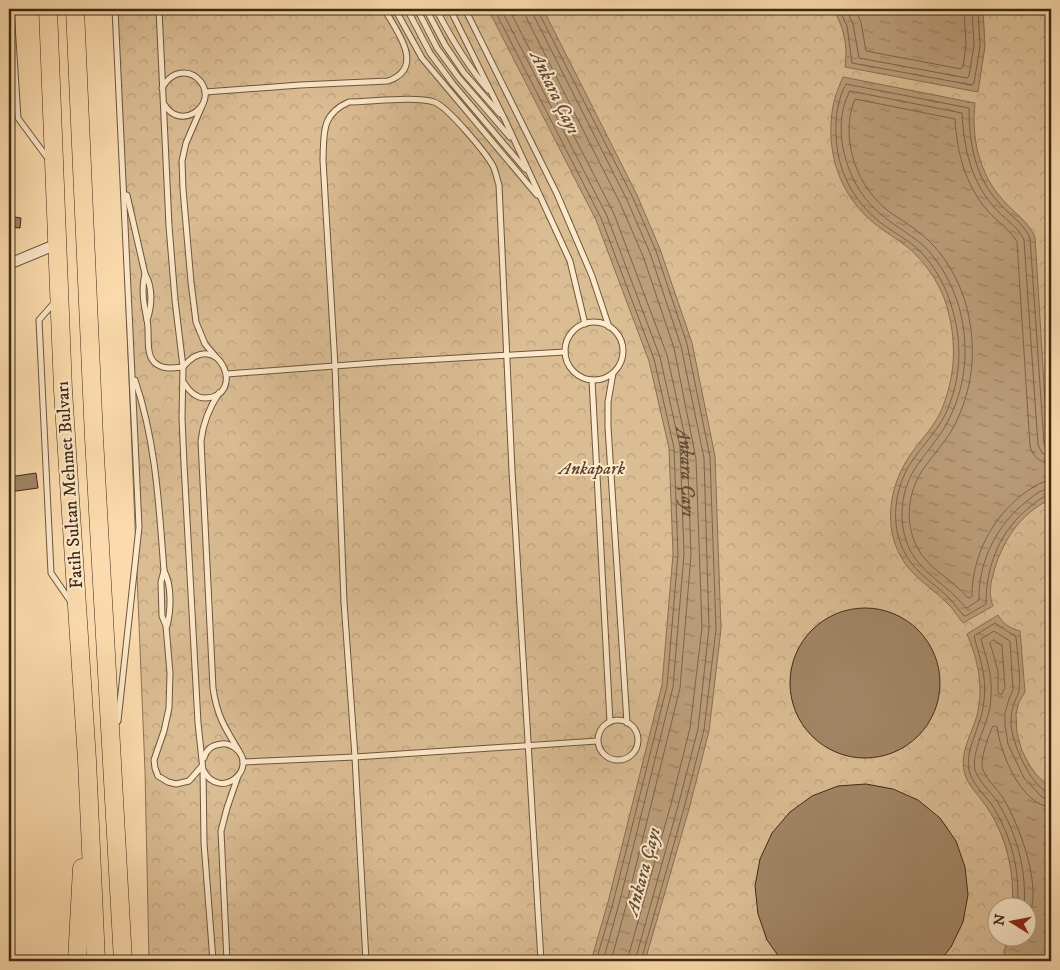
<svg xmlns="http://www.w3.org/2000/svg" width="1060" height="970" viewBox="0 0 1060 970" font-family="'IM FELL DW Pica',serif">
<style>
.park{fill:url(#park-crowns);stroke:#8d7356;fill-rule:evenodd}
.water{fill:url(#water-ripples);stroke:#896f52}
.lines{fill:none;stroke-linecap:round;stroke-linejoin:round}
.shore{stroke:#7d6448;stroke-width:1}
.building{fill:#a18665;stroke:#3f2917}
.lane-casing{stroke:#6e563c;stroke-width:7}
.street-casing{stroke:#6e563c;stroke-width:12}
.highway-casing{stroke:#3f2917;stroke-width:19}
.lane{stroke:#fce8ca;stroke-width:5}
.street{stroke:#fce8ca;stroke-width:10}
.highway{stroke:#fbdbad;stroke-width:18}
.labels{text-anchor:middle;stroke-width:4;stroke-linejoin:round;paint-order:stroke}
.park-label{font-size:18px;font-style:italic;fill:#5e4730;stroke:#fce8ca}
.street-label{font-size:18px;fill:#3f2917;stroke:#fce8ca}
.water-label{font-size:19px;font-style:italic;fill:#644c35;stroke:#fce8ca}
</style>
<defs>
<pattern id="park-crowns" width="20" height="18" patternUnits="userSpaceOnUse" patternTransform="scale(1.25)"><rect width="20" height="18" fill="#dbbd94"/><path d="M2 6a3 3 0 1 1 6 0M12 15a3 3 0 1 1 6 0" fill="none" stroke="#bda27f"/></pattern>
<pattern id="water-ripples" width="26" height="14" patternUnits="userSpaceOnUse" patternTransform="scale(1.25)"><rect width="26" height="14" fill="#bb9e7a"/><path d="M2 4q2-2 4 0t4 0M15 11q2-2 4 0t4 0" fill="none" stroke="#998163"/></pattern>
</defs>
<rect width="100%" height="100%" fill="#fbdbad"/>
<filter id="stains"><feTurbulence type="fractalNoise" baseFrequency=".004" numOctaves="4"/><feColorMatrix values="0 0 0 0 .2 0 0 0 0 .09 0 0 0 0 .02 0 0 0 .5 -.17"/></filter>
<radialGradient id="worn" r=".72"><stop offset=".6" stop-color="#630" stop-opacity="0"/><stop offset="1" stop-color="#630" stop-opacity=".3"/></radialGradient>
<path class="park" d="M 114,9 L 1051,9 L 1051,961 L 149,961 L 145,771 ZM 998,908 L 1028,908 L 1028,938 L 998,938 Z"/>
<g class="water">
<polygon points="488,9 543,9 637,195 660,249 692,343 715,456 721,629 709,731 689,809 645,961 591,961 608,902 662,685 673,554 669,448 649,361 596,220"/>
<path d="M 833,9 L 983,9 L 985,46 L 978,92 L 845,67 C 848,46 844,27 833,9 Z"/>
<path d="M 843,77 L 975,103 C 971,137 979,174 1003,200 C 1014,213 1028,221 1035,237 L 1051,499 C 1020,513 1001,543 993,575 C 990,585 989,596 993,606 L 963,623 C 957,616 953,608 946,602 C 931,587 912,577 901,557 C 884,527 889,489 907,460 C 917,443 933,429 941,411 C 955,378 957,345 948,311 C 942,286 926,262 906,246 C 896,238 885,232 875,224 C 839,195 825,151 833,106 C 835,96 839,86 843,77 Z"/>
<path d="M 998,615 C 1003,624 1010,628 1020,631 L 1025,692 L 1019,702 L 1016,714 L 1017,733 L 1022,751 L 1033,771 L 1051,790 L 1051,961 L 1005,961 L 1004,955 L 1007,938 L 1028,938 L 1028,908 L 1012,907 C 1015,872 1006,835 986,806 C 978,794 967,785 964,771 C 960,751 972,734 977,715 C 984,687 978,660 967,634 Z"/>
</g>
<g class="lines">
<g class="shore">
<polyline points="494,9 601,218 654,359 674,448 678,554 667,686 613,903 596,961"/>
<polyline points="501,9 607,216 660,357 680,447 684,554 673,687 619,904 603,961"/>
<path id="s1" d="M 509,9 L 614,214 L 667,355 L 687,446 L 691,555 L 680,688 L 626,906 L 611,961"/>
<polyline points="525,9 527,19 620,203 643,256 674,348 696,459 702,628 690,728 671,804 627,961"/>
<polyline points="532,9 534,16 627,200 650,253 681,346 704,458 709,628 698,729 678,806 635,961"/>
<polyline points="539,9 539,13 633,198 656,251 687,344 710,457 716,629 704,730 684,808 641,961"/>
<polyline points="839,9 847,26 852,63 972,85 974,83 980,46 978,9"/>
<polyline points="846,9 853,24 859,58 967,78 969,76 974,45 972,9"/>
<polyline points="855,9 861,22 866,51 961,69 963,67 966,45 964,9"/>
<path d="M 1051,449 L 1046,448 L 1044,444 L 1030,238 C 1024,224 1010,215 1000,204 C 975,178 969,143 969,108 L 846,84 C 838,98 835,118 836,135 C 837,170 853,201 881,223 C 894,233 909,240 921,252 C 935,267 947,288 952,308 C 963,344 961,381 945,415 C 936,432 923,445 912,461 C 894,488 889,526 906,555 C 917,575 936,584 951,600 C 955,605 959,610 963,615 L 966,616 L 986,604 C 986,565 1000,530 1031,506 C 1037,501 1043,496 1051,495"/>
<path d="M 1051,456 L 1042,453 L 1038,445 L 1024,240 C 1018,226 1003,218 993,206 C 970,179 964,147 962,113 L 850,91 C 830,127 846,182 875,209 C 890,224 910,233 926,248 C 941,264 953,286 959,307 C 969,344 967,382 950,417 C 942,435 929,448 918,464 C 900,489 897,523 910,550 C 922,574 949,586 965,607 L 967,608 L 979,600 C 978,562 997,524 1027,501 C 1034,495 1042,489 1051,488"/>
<path d="M 1051,463 C 1040,463 1033,457 1030,446 L 1017,242 C 1010,229 996,221 987,210 C 965,184 957,153 955,119 L 855,99 C 849,112 848,130 850,144 C 854,171 868,196 891,213 C 906,223 921,232 933,245 C 949,262 961,285 967,308 C 976,346 974,382 958,418 C 950,437 936,451 924,468 C 908,490 904,522 917,547 C 928,569 952,579 967,597 L 970,598 L 972,596 C 972,556 992,518 1023,494 C 1032,488 1040,481 1051,481"/>
<polygon points="994,640 1002,646 1005,688 1001,695 998,693 998,671 990,643"/>
<path d="M 1017,908 C 1021,872 1011,835 992,805 C 984,794 972,784 969,770 C 965,751 980,727 983,708 C 988,679 981,663 974,636 L 995,623 L 1016,637 C 1017,652 1021,676 1019,690 C 1019,694 1016,697 1015,701 C 1012,707 1011,716 1011,723 C 1011,741 1032,791 1051,793"/>
<path d="M 1024,908 C 1027,871 1017,833 997,801 C 990,791 979,782 975,770 C 971,753 987,725 990,707 C 994,678 988,665 981,639 L 994,631 L 1010,641 L 1013,690 L 1009,699 L 1005,713 L 1005,725 L 1008,744 L 1024,778 L 1042,797 L 1051,800"/>
<path d="M 1028,918 C 1044,889 1019,824 1003,798 C 997,788 984,778 982,766 C 981,756 989,735 993,726 L 997,727 C 1000,752 1021,806 1051,807"/>
</g>
</g>
<g class="building">
<polygon points="9,216 21,218 20,228 9,227"/>
<polygon points="36,473 38,488 9,492 9,477"/>
<circle cx="865" cy="683" r="75"/>
<polygon points="866,784 893,789 918,800 940,818 956,841 965,867 968,895 963,922 951,947 940,961 782,961 767,940 758,914 755,886 760,859 772,833 790,812 812,796 838,786"/>
</g>
<g class="lines">
<defs>
<g id="lane">
<polyline points="11,9 18,118 49,160"/>
<polyline points="115,9 139,527 118,721"/>
<polyline points="159,9 169,226 175,300 183,367 182,418 184,464 198,723 203,770 204,843 213,961"/>
<polyline points="395,9 422,58 537,195"/>
<polyline points="407,9 430,53 453,84 525,169"/>
<polyline points="417,9 437,48 459,78 510,137"/>
<polyline points="426,9 445,45 464,73 500,114"/>
<path d="M 436,9 C 451,38 467,65 488,90"/>
<polyline points="450,9 505,120 570,261 585,324"/>
<polyline points="465,9 557,194 592,276 609,327"/>
<path d="M 162,88 C 167,79 174,73 184,73 C 191,73 197,77 201,82 C 218,106 180,132 164,104"/>
<path d="M 205,92 L 300,85 L 388,81 C 426,68 397,31 384,9"/>
<polyline points="202,106 186,143 182,161 183,189 191,282 196,322 205,344 216,357"/>
<path d="M 127,195 L 145,274 C 153,287 152,306 147,320"/>
<path d="M 145,274 C 141,290 144,305 147,320 C 150,332 145,353 154,362 C 162,370 173,368 183,367 C 218,325 248,397 205,398 C 195,398 189,391 184,383"/>
<polyline points="54,303 39,320 51,573 71,602"/>
<circle cx="594" cy="351" r="29"/>
<polyline points="613,373 608,402 608,427 627,723"/>
<polyline points="227,374 388,362 565,352"/>
<path d="M 135,380 C 156,442 159,506 164,571 L 161,582 L 162,616 L 166,626 L 170,673 L 169,708 L 164,731 L 154,760 L 155,768 L 158,776 L 168,782 L 176,784 L 189,781 L 202,766"/>
<polyline points="592,380 610,722"/>
<path d="M 219,393 C 209,408 203,423 201,441 L 213,688 C 217,716 225,728 239,751"/>
<path d="M 164,571 C 172,585 171,610 167,626"/>
<circle cx="618" cy="740" r="20"/>
<polyline points="243,762 355,757 597,741"/>
<path d="M 203,770 C 221,803 260,767 235,748 C 231,745 226,743 221,744 C 212,745 206,750 204,758"/>
<polyline points="227,961 221,831 227,808 238,776"/>
<path d="M 366,961 L 355,757 L 344,602 L 335,366 L 323,160 C 324,133 321,114 349,102 C 371,102 414,96 434,102 C 447,106 486,153 493,166 C 496,172 497,179 499,185 L 512,471 L 541,961"/>
</g>
<polyline id="street" points="9,264 57,244"/>
<g id="highway">
<polyline points="48,9 63,390 87,760 96,961"/>
<polyline points="75,9 94,438 123,961"/>
<polyline points="77,961 82,868"/>
</g>
</defs>
<use href="#lane" class="lane-casing"/>
<use href="#street" class="street-casing"/>
<use href="#highway" class="highway-casing"/>
<use href="#lane" class="lane"/>
<use href="#street" class="street"/>
<use href="#highway" class="highway"/>
</g>
<g class="labels">
<g class="park-label">
<text x="592" y="474">Ankapark</text>
</g>
<g class="street-label">
<text transform="translate(69 485) rotate(-94)" y="6">Fatih Sultan Mehmet Bulvarı</text>
</g>
<g class="water-label">
<text transform="translate(556 92) rotate(64)" y="7">Ankara Çayı</text>
<text dy="7" stroke="none"><textPath href="#s1" startOffset="500">Ankara Çayı</textPath></text>
<text transform="translate(642 871) rotate(-75)" y="7">Ankara Çayı</text>
</g>
</g>
<rect width="1060" height="970" fill="none" stroke="#fbdbad" stroke-width="30"/>
<rect x="10" y="10" width="1040" height="950" fill="none" stroke="#3f2917" stroke-width="2.5"/>
<rect x="15" y="15" width="1030" height="940" fill="none" stroke="#3f2917"/>
<g transform="translate(1012 922) rotate(280)"><circle r="24" fill="#fce8ca" stroke="#b09c82"/>
<path d="M0-4L9 19L0 12L-9 19Z" fill="#8f2418"/>
<text y="-8" font-size="14" font-weight="bold" text-anchor="middle" fill="#3f2917">N</text>
</g>
<rect width="100%" height="100%" filter="url(#stains)"/>
<rect width="100%" height="100%" fill="url(#worn)"/>
</svg>
